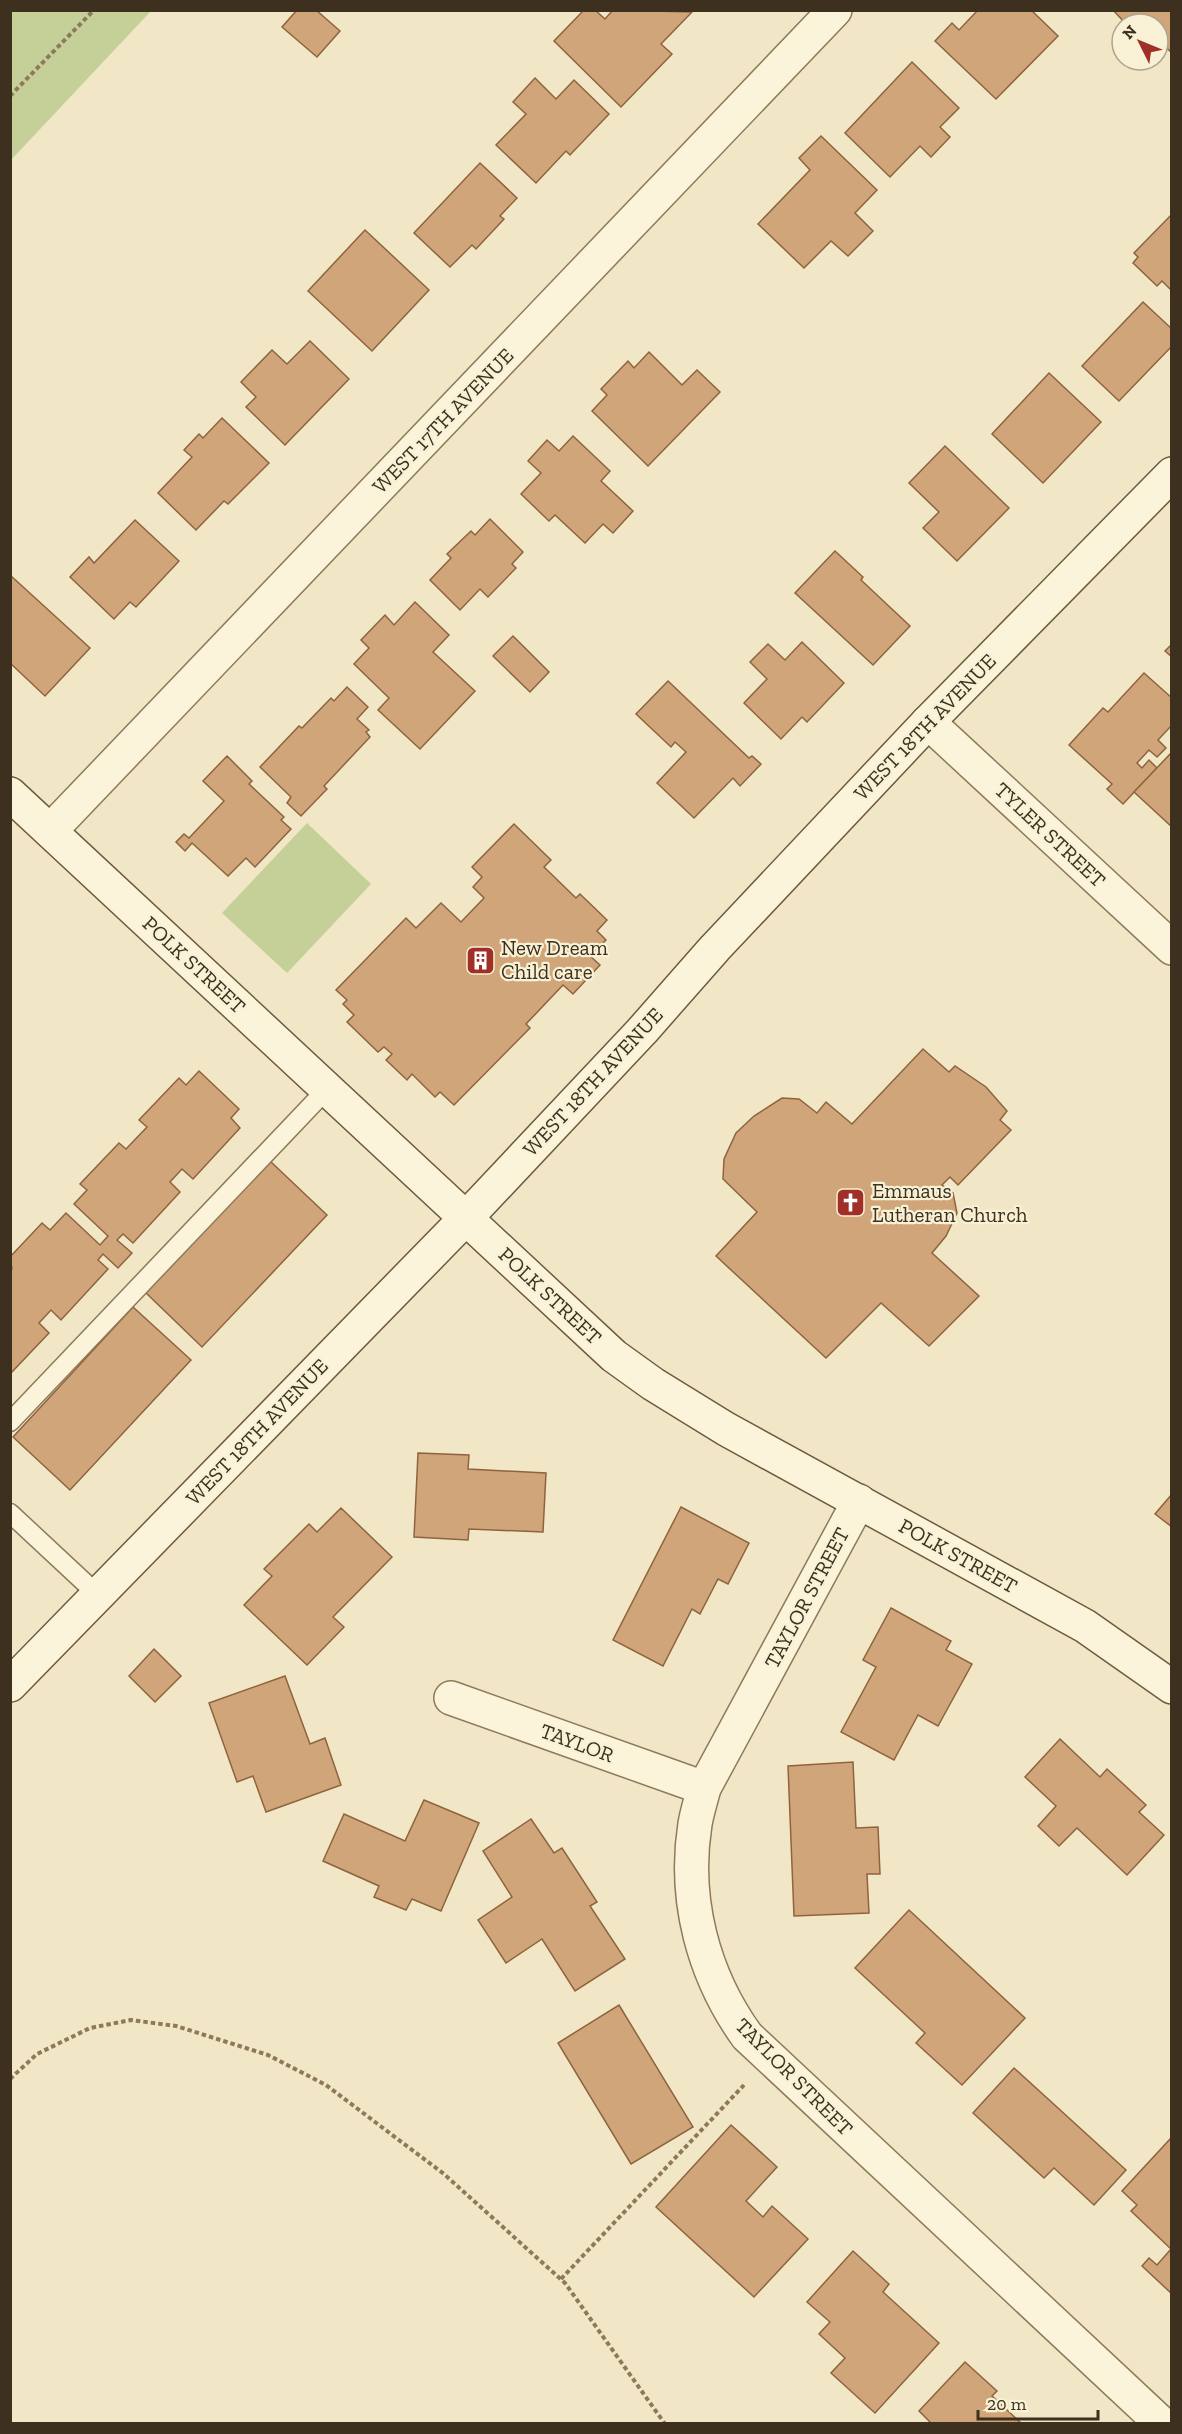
<svg xmlns="http://www.w3.org/2000/svg" width="1182" height="2434" viewBox="0 0 1182 2434" font-family="'Zilla Slab',serif">
<style>
.green{fill:#c5d099}
.building{fill:#d1a57a;stroke:#8e643e;stroke-width:1.5}
.lines{fill:none;stroke-linecap:round;stroke-linejoin:round}
.lane-casing{stroke:#8e7a5a;stroke-width:21}
.street-casing{stroke:#8e7a5a;stroke-width:36}
.secondary-casing{stroke:#6f5a3d;stroke-width:36}
.path{stroke:#8e7a5a;stroke-width:4;stroke-dasharray:4.5 3;stroke-linecap:butt}
.lane{stroke:#fbf4da;stroke-width:18}
.street{stroke:#fbf4da;stroke-width:33}
.secondary{stroke:#fbf4da;stroke-width:33}
.labels{text-anchor:middle;stroke-width:4.5;stroke-linejoin:round;paint-order:stroke}
.street-label{font-size:21px;fill:#3d301f;stroke:#f8f1d6}
.poi-label{font-size:21px;fill:#3d301f;stroke:#f8f1d6;text-anchor:start}
</style>
<rect width="100%" height="100%" fill="#f1e7c6"/>
<g class="green">
<polygon points="11,10 151,11 11,160 10,11"/>
<polygon points="307,823 371,884 287,973 222,913"/>
</g>
<g class="building">
<polygon points="297,10 316,10 340,31 317,57 282,27"/>
<polygon points="584,10 595,10 605,19 613,10 692,12 661,44 672,54 621,107 554,41"/>
<polygon points="978,10 1031,10 1058,36 996,99 935,41 952,23 959,30"/>
<polygon points="1113,10 1172,10 1172,53 1158,40 1158,24 1126,24"/>
<polygon points="912,62 959,108 940,127 950,137 931,157 920,146 890,177 845,133"/>
<polygon points="535,78 556,99 574,80 609,114 570,155 566,151 536,183 496,145 526,114 513,102"/>
<polygon points="821,136 877,190 855,213 873,231 848,256 831,241 804,268 758,224 810,170 799,158"/>
<polygon points="480,163 517,198 500,216 504,219 476,249 472,245 450,267 414,233"/>
<polygon points="1172,214 1172,291 1162,281 1157,286 1133,263 1138,257 1134,253"/>
<polygon points="365,230 429,290 372,351 308,291"/>
<polygon points="1143,302 1172,329 1172,346 1119,401 1082,366"/>
<polygon points="310,341 349,379 285,445 246,407 256,397 241,382 272,350 287,364"/>
<polygon points="649,352 682,385 697,370 720,392 648,466 592,411 607,395 601,389 628,361 634,368"/>
<polygon points="1049,373 1101,422 1043,483 992,434"/>
<polygon points="222,418 269,463 228,504 224,501 196,530 158,493 192,457 184,450 199,434 203,438"/>
<polygon points="573,436 610,471 601,481 633,511 613,533 603,524 585,543 555,515 549,521 521,494 541,473 528,461 547,440 559,451"/>
<polygon points="945,446 1009,508 957,561 923,528 939,512 909,483"/>
<polygon points="490,519 523,552 512,564 516,568 488,597 480,589 460,610 430,580 451,558 447,554 471,531 475,535"/>
<polygon points="135,520 179,561 136,607 130,602 114,619 70,577 89,557 94,563"/>
<polygon points="835,551 863,577 861,580 910,626 873,665 795,593"/>
<polygon points="10,575 90,648 45,696 10,663"/>
<polygon points="415,602 449,635 433,652 475,691 420,749 378,710 389,698 354,664 369,648 361,640 385,615 394,625"/>
<polygon points="513,636 549,672 530,692 493,656"/>
<polygon points="802,642 844,683 807,722 802,717 781,739 744,703 767,679 750,662 768,644 785,660"/>
<polygon points="1172,644 1172,657 1165,651"/>
<polygon points="1144,673 1172,698 1172,725 1158,740 1166,748 1157,757 1149,750 1137,763 1142,768 1149,760 1157,768 1123,804 1107,789 1112,784 1069,745 1103,708 1108,712"/>
<polygon points="668,681 749,758 752,756 761,764 740,786 733,778 694,818 657,783 686,752 675,742 671,747 636,714"/>
<polygon points="347,687 368,707 357,719 369,730 366,732 370,737 324,786 327,789 301,816 287,803 291,797 260,767 299,726 302,728 331,698 334,701"/>
<polygon points="1172,752 1172,827 1134,792"/>
<polygon points="227,756 252,781 249,784 284,817 281,820 291,829 255,867 246,858 228,876 192,843 185,851 176,842 184,834 189,838 224,801 203,781"/>
<polygon points="514,824 551,860 544,867 576,898 580,894 607,920 597,931 606,940 590,956 600,965 573,994 563,985 526,1024 530,1028 454,1105 440,1092 435,1097 412,1074 407,1080 386,1060 392,1054 384,1047 378,1052 347,1022 354,1015 343,1004 347,1000 336,990 406,918 416,928 441,903 461,922 484,898 473,887 482,877 472,867"/>
<polygon points="923,1049 949,1072 955,1066 986,1087 1007,1111 1000,1120 1011,1130 958,1185 950,1177 942,1185 953,1193 957,1213 946,1236 932,1253 979,1296 929,1346 881,1303 826,1358 716,1256 757,1212 723,1179 724,1159 736,1133 754,1116 782,1098 799,1099 817,1113 826,1102 852,1124"/>
<polygon points="199,1071 239,1109 231,1118 240,1128 193,1179 182,1169 170,1182 180,1192 133,1243 123,1234 117,1240 132,1253 118,1268 103,1254 98,1260 108,1269 61,1320 51,1310 39,1323 49,1333 10,1374 10,1271 12,1269 10,1257 42,1223 50,1230 66,1213 100,1245 108,1236 74,1204 87,1190 80,1184 119,1143 126,1149 147,1127 139,1120 179,1078 186,1085"/>
<polygon points="270,1161 327,1215 202,1347 145,1292"/>
<polygon points="133,1307 191,1360 70,1490 13,1437"/>
<polygon points="418,1453 469,1455 468,1469 546,1473 543,1532 469,1529 468,1540 414,1537"/>
<polygon points="1172,1494 1172,1527 1155,1514"/>
<polygon points="681,1507 749,1543 728,1584 718,1579 700,1614 692,1609 663,1666 613,1640"/>
<polygon points="341,1508 392,1557 333,1617 344,1627 307,1665 244,1605 272,1576 264,1569 309,1524 317,1532"/>
<polygon points="891,1608 951,1641 946,1650 972,1664 938,1726 918,1715 894,1760 841,1732 876,1667 863,1660"/>
<polygon points="154,1649 181,1676 155,1702 129,1676"/>
<polygon points="285,1676 310,1744 325,1738 341,1785 266,1812 253,1776 237,1782 209,1703"/>
<polygon points="1060,1739 1100,1777 1107,1769 1146,1805 1139,1812 1164,1835 1127,1875 1077,1828 1059,1846 1038,1826 1056,1806 1025,1777"/>
<polygon points="853,1762 856,1828 878,1827 880,1874 867,1874 869,1913 794,1916 788,1766"/>
<polygon points="424,1800 479,1823 441,1911 412,1899 406,1910 374,1897 379,1886 323,1861 344,1814 405,1841"/>
<polygon points="531,1819 554,1853 562,1848 597,1902 590,1906 625,1959 575,1991 542,1939 506,1963 478,1920 512,1897 483,1851"/>
<polygon points="909,1910 1025,2018 962,2085 916,2043 925,2033 855,1968"/>
<polygon points="619,2005 693,2127 631,2164 558,2043"/>
<polygon points="1014,2068 1126,2170 1094,2205 1054,2168 1044,2178 973,2113"/>
<polygon points="731,2125 777,2167 746,2201 763,2217 772,2206 808,2239 754,2297 656,2207"/>
<polygon points="1172,2137 1172,2294 1142,2266 1149,2258 1157,2265 1171,2249 1131,2211 1137,2205 1122,2191"/>
<polygon points="853,2251 889,2284 883,2292 939,2343 875,2413 831,2373 845,2358 819,2334 830,2322 807,2302"/>
<polygon points="965,2362 997,2391 992,2396 1022,2424 932,2424 919,2411"/>
</g>
<g class="lines">
<defs>
<g id="lane">
<polyline points="10,1422 327,1089"/>
<polyline points="10,1513 98,1595"/>
</g>
<g id="street">
<polyline points="928,722 1172,948"/>
<polyline points="50,831 835,10"/>
<path d="M 859,1501 L 704,1788 C 701,1800 697,1812 695,1824 C 683,1899 703,1975 747,2036 L 1162,2424"/>
<polyline points="451,1698 704,1788"/>
</g>
<g id="secondary">
<polyline points="10,794 614,1356 653,1384 726,1429 1085,1626 1172,1687"/>
<polyline points="10,1685 466,1218 642,1031 715,948 928,722 1172,474"/>
</g>
</defs>
<use href="#lane" class="lane-casing"/>
<use href="#street" class="street-casing"/>
<use href="#secondary" class="secondary-casing"/>
<g class="path">
<polyline points="10,96 94,10"/>
<polyline points="10,2079 37,2054 90,2028 131,2020 176,2026 268,2055 326,2085 444,2174 565,2283 665,2424"/>
<polyline points="561,2279 744,2085"/>
</g>
<use href="#lane" class="lane"/>
<use href="#street" class="street"/>
<use href="#secondary" class="secondary"/>
</g>
<defs>
<symbol id="building-square" viewBox="-11 -11 22 22"><rect x="-9" y="-9" width="18" height="18" rx="4" fill="#a02f27" stroke="#f8f1d6"/><path d="M-4-6H4V6H1V3H-1V6H-4ZM-2.5-4.3h1.7v1.8h-1.7ZM.8-4.3h1.7v1.8H.8ZM-2.5-1h1.7V.8h-1.7ZM.8-1h1.7V.8H.8Z" fill="#fff"/></symbol>
<symbol id="church-square" viewBox="-11 -11 22 22"><rect x="-9" y="-9" width="18" height="18" rx="4" fill="#a02f27" stroke="#f8f1d6"/><path d="M-1.2-6h2.4v3.5h3.3v2.4h-3.3V6h-2.4V-.1h-3.3v-2.4h3.3Z" fill="#fff"/></symbol>
</defs>
<g fill-rule="evenodd">
<use href="#building-square" x="464" y="944" width="33" height="33"/>
<use href="#church-square" x="834" y="1186" width="33" height="33"/>
</g>
<g class="labels">
<g class="street-label">
<text transform="translate(443 421) rotate(-46)" y="7">WEST 17TH AVENUE</text>
<text transform="translate(925 727) rotate(-46)" y="7">WEST 18TH AVENUE</text>
<text transform="translate(1050 835) rotate(43)" y="7">TYLER STREET</text>
<text transform="translate(194 965) rotate(43)" y="7">POLK STREET</text>
<text transform="translate(593 1082) rotate(-47)" y="7">WEST 18TH AVENUE</text>
<text transform="translate(550 1296) rotate(43)" y="7">POLK STREET</text>
<text transform="translate(257 1432) rotate(-46)" y="7">WEST 18TH AVENUE</text>
<text transform="translate(958 1556) rotate(29)" y="7">POLK STREET</text>
<text transform="translate(807 1598) rotate(-62)" y="7">TAYLOR STREET</text>
<text transform="translate(577 1743) rotate(20)" y="7">TAYLOR</text>
<text transform="translate(794 2077) rotate(45)" y="7">TAYLOR STREET</text>
</g>
<g class="poi-label">
<text x="501" y="955">New Dream<tspan x="501" dy="24">Child care</tspan></text>
<text x="872" y="1198">Emmaus<tspan x="872" dy="24">Lutheran Church</tspan></text>
</g>
</g>
<rect width="1182" height="2434" fill="none" stroke="#3d301f" stroke-width="24"/>
<g transform="translate(1140 42) rotate(313)"><circle r="28" fill="#f8f1d6" stroke="#ada48d" stroke-width="1.5"/>
<path d="M0-4.5L10 22L0 15L-10 22Z" fill="#a02f27"/>
<text y="-9" font-size="16" font-weight="bold" text-anchor="middle" fill="#3d301f">N</text>
</g>
<path d="M978 2410v9h120v-9" fill="none" stroke="#3d301f" stroke-width="3"/>
<text x="987" y="2410" font-size="18" fill="#3d301f" stroke="#f8f1d6" stroke-width="4.5" paint-order="stroke">20 m</text>
</svg>
